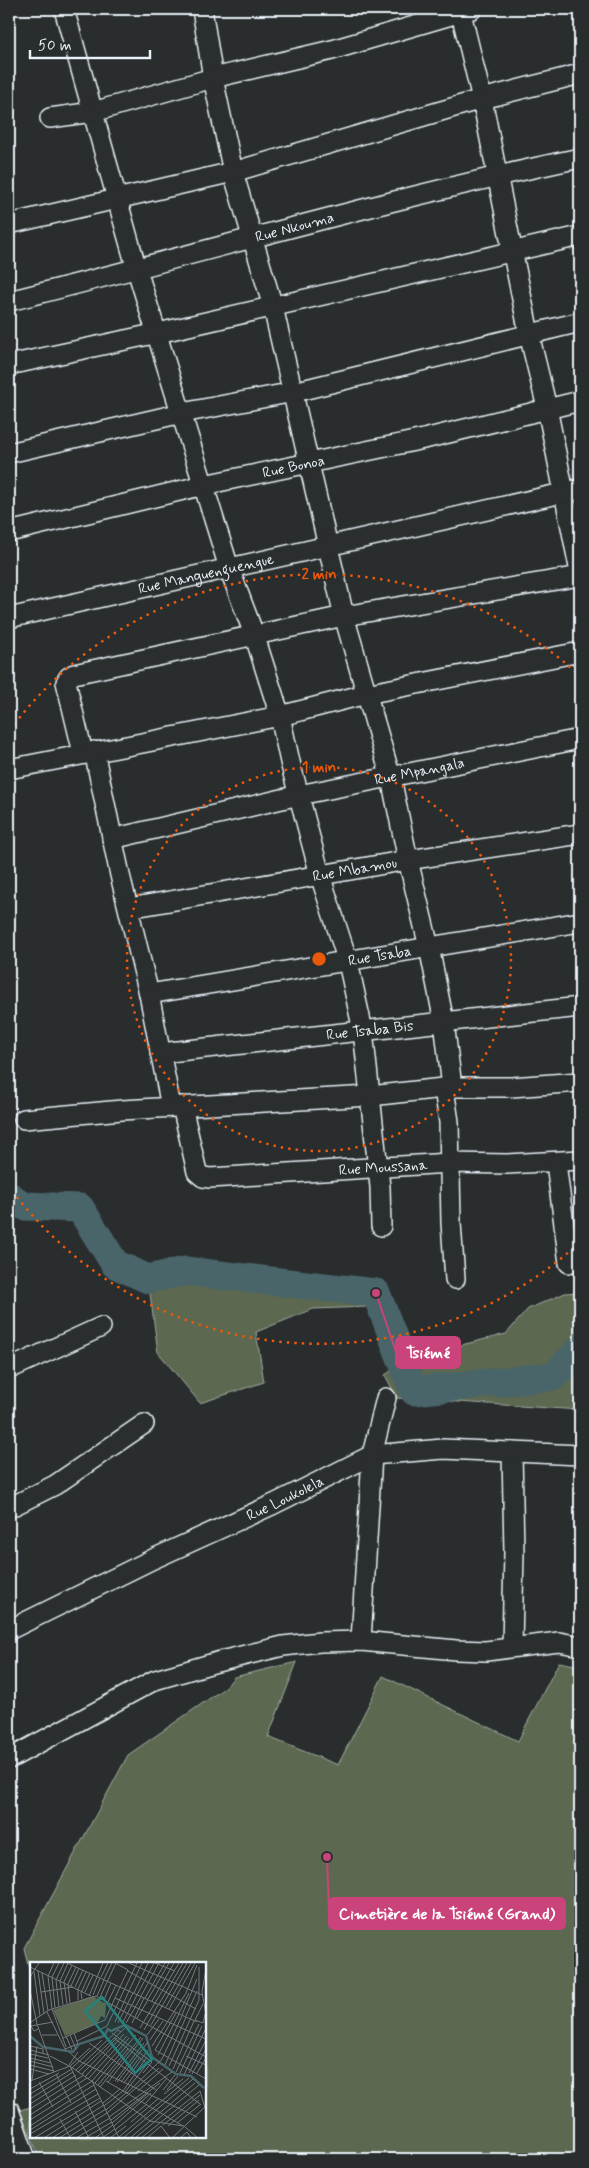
<svg xmlns="http://www.w3.org/2000/svg" width="589" height="2168" viewBox="0 0 589 2168" font-family="Mynerve,sans-serif">
<style>
.green{fill:#5c684f;stroke:#a2aca4}
.lines{fill:none;stroke-linecap:round;stroke-linejoin:round}
.river{stroke:#48656b;stroke-width:29}
.street-casing{stroke:#e8f1f8;stroke-width:22}
.street{stroke:#2a2d2e;stroke-width:19}
.ring{fill:none;stroke:#e8590c;stroke-width:2.5;stroke-dasharray:2.5 5}
.labels{text-anchor:middle;stroke-width:4;stroke-linejoin:round;paint-order:stroke}
.street-label{font-size:15px;fill:#e8f1f8;stroke:#2a2d2e}
.inset-river{fill:none;stroke:#48656b;stroke-width:2.5}
.inset-road{fill:none;stroke:#767b7f;stroke-width:1}
.view{fill:#25827c;fill-opacity:0.15;stroke:#25827c;stroke-width:2.5}
.inset-edge{fill:none;stroke:#e8f1f8;stroke-width:2.5}
.centre{fill:#e8590c;stroke:#2a2d2e;stroke-width:2.5}
.ring-label{font-size:15px;text-anchor:middle;font-weight:bold;fill:#e8590c;stroke:#2a2d2e;stroke-width:4;stroke-linejoin:round;paint-order:stroke}
.leader{fill:none;stroke:#ca437a;stroke-width:2}
.callout-dot{fill:#ca437a;stroke:#2a2d2e;stroke-width:2}
.callout{fill:#ca437a;stroke:#ca437a;stroke-width:2}
.callout-label{font-size:16px;text-anchor:middle;font-weight:bold;fill:#fff}
</style>
<rect width="100%" height="100%" fill="#2a2d2e"/>
<filter id="ink" filterUnits="userSpaceOnUse"><feTurbulence type="fractalNoise" baseFrequency=".02" numOctaves="2"/><feDisplacementMap in="SourceGraphic" scale="10" xChannelSelector="R" yChannelSelector="G"/><feConvolveMatrix kernelMatrix="1 2 1 2 8 2 1 2 1" color-interpolation-filters="sRGB"/></filter>
<g filter="url(#ink)">
<g class="green">
<polygon points="148,1279 355,1281 368,1307 313,1309 256,1332 264,1382 200,1403 158,1352"/>
<polygon points="580,1292 580,1410 397,1398 385,1375 413,1357 506,1334 528,1309 565,1293"/>
<polygon points="297,1662 268,1737 338,1765 383,1676 518,1741 559,1662 580,1666 580,2159 40,2159 20,2110 31,2107 31,2137 205,2137 205,1963 31,1963 31,1976 24,1948 128,1755 226,1687 234,1677"/>
</g>
<g class="lines">
<polyline class="river" points="9,1196 24,1206 80,1208 115,1264 148,1279 185,1271 376,1293 414,1391 554,1376 580,1350"/>
<defs>
<g id="street">
<polyline points="64,9 137,270 229,568 255,637 280,716 290,762 320,875 348,962 363,1031 380,1187 381,1226"/>
<polyline points="202,9 213,78 233,172 273,307 344,616 391,778 408,860 429,947 444,1022 452,1087"/>
<polyline points="460,9 482,99 529,334 547,408 580,572"/>
<polyline points="50,118 93,112 213,78 332,50 472,9"/>
<polyline points="9,224 233,172 482,99 580,74"/>
<path id="s1" d="M 9,301 C 200,254 388,198 580,158"/>
<polyline points="9,365 158,333 580,236"/>
<polyline points="9,453 182,413 294,392 580,322"/>
<path id="s2" d="M 9,532 L 204,485 L 424,439 L 580,401"/>
<path id="s3" d="M 9,618 L 580,489"/>
<polyline points="94,751 120,875 149,994 171,1107"/>
<polyline points="83,753 66,682 69,677 74,674 344,616 580,576"/>
<polyline points="9,769 280,716 366,694 580,652"/>
<path id="s4" d="M 112,839 L 299,795 L 580,739"/>
<path id="s5" d="M 129,908 L 408,860 L 580,834"/>
<path id="s6" d="M 149,994 L 580,922"/>
<path id="s7" d="M 160,1053 L 580,1007"/>
<polyline points="444,1089 449,1122 451,1223 455,1279"/>
<path id="s8" d="M 182,1106 L 197,1172 L 203,1177 L 210,1178 L 449,1163 L 507,1164 L 580,1160"/>
<polyline points="24,1119 122,1110 370,1096 452,1087 511,1087 580,1082"/>
<polyline points="556,1163 569,1263"/>
<polyline points="9,1369 101,1327"/>
<polyline points="512,1452 514,1552 512,1647"/>
<polyline points="9,1508 55,1485 144,1424"/>
<path id="s9" d="M 9,1630 L 153,1559 L 274,1504 L 372,1455 L 443,1449 L 580,1455"/>
<polyline points="361,1641 372,1455 386,1398"/>
<polyline points="9,1759 155,1680 217,1662 283,1646 320,1642 361,1641 456,1650 486,1651 559,1642 580,1646"/>
<polyline points="9,2110 26,2159"/>
</g>
</defs>
<use href="#street" class="street-casing"/>
<use href="#street" class="street"/>
</g>
</g>
<g class="ring">
<circle cx="319" cy="959" r="192"/>
<path d="M579 1243A385 385 0 0 1 10 1188M10 730A385 385 0 0 1 579 675"/>
</g>
<g class="labels">
<g class="street-label">
<text dy="5" stroke="none"><textPath href="#s1" startOffset="295">Rue Nkouma</textPath></text>
<text dy="5" stroke="none"><textPath href="#s2" startOffset="292">Rue Bonoa</textPath></text>
<text dy="5" stroke="none"><textPath href="#s3" startOffset="202">Rue Manguenguengue</textPath></text>
<text dy="5" stroke="none"><textPath href="#s4" startOffset="315">Rue Mpangala</textPath></text>
<text dy="5" stroke="none"><textPath href="#s5" startOffset="229">Rue Mbamou</textPath></text>
<text dy="5" stroke="none"><textPath href="#s6" startOffset="234">Rue Tsaba</textPath></text>
<text dy="5" stroke="none"><textPath href="#s7" startOffset="211">Rue Tsaba Bis</textPath></text>
<text dy="5" stroke="none"><textPath href="#s8" startOffset="256">Rue Moussana</textPath></text>
<text dy="5" stroke="none"><textPath href="#s9" startOffset="306">Rue Loukolela</textPath></text>
</g>
</g>
<g transform="translate(30 1962)">
<rect width="176" height="176" fill="#2a2d2e"/>
<path d="M 63,34 L 76,42 L 75,56 L 71,54 L 67,62 L 35,74 L 23,48 Z" fill="#5c684f"/>
<path class="inset-river" d="M 0,74 L 13,85 L 43,90 L 49,82 L 74,74 L 78,67 L 81,69 L 95,63 L 116,74 L 122,95 L 146,112 L 161,114 L 174,126"/>
<path class="inset-road" d="M 37,1 L 167,60M 85,1 L 98,8 L 90,25M 99,1 L 172,33M 125,1 L 145,9M 0,5 L 61,34M 176,7 L 172,30 L 176,53M 8,9 L 14,52M 98,9 L 166,47M 4,10 L 10,54M 12,11 L 18,49M 0,15 L 9,1M 22,15 L 25,46M 22,15 L 29,1M 71,15 L 78,1M 74,17 L 82,1M 41,24 L 49,6M 45,25 L 53,8M 0,28 L 7,62 L 24,110M 99,29 L 112,1M 11,30 L 43,25M 55,30 L 63,13M 104,31 L 118,1M 63,33 L 70,16M 107,33 L 124,1M 59,34 L 73,1M 67,34 L 74,18M 111,34 L 129,1M 70,35 L 86,1M 85,36 L 176,77M 115,36 L 135,1M 52,37 L 51,31 L 60,11M 118,37 L 139,1M 48,38 L 48,27 L 56,10M 74,38 L 81,21M 122,39 L 144,1M 78,40 L 86,23M 40,41 L 38,22 L 46,5M 125,41 L 149,1M 37,42 L 34,20 L 42,3M 129,42 L 153,1M 173,42 L 165,58 L 173,61 L 175,52M 33,43 L 30,19 L 38,1M 132,44 L 157,1M 29,45 L 26,18 L 34,1M 136,45 L 161,1M 22,47 L 18,14 L 24,1M 22,47 L 36,85M 139,47 L 165,1M 17,50 L 36,89M 146,51 L 125,88 L 176,117M 149,51 L 159,31M 152,53 L 167,17M 156,54 L 167,29M 107,56 L 118,38M 1,60 L 19,48 L 66,34 L 176,95M 85,60 L 99,29M 93,60 L 107,33M 88,61 L 103,31M 96,61 L 111,35M 102,61 L 114,36M 121,63 L 132,44M 110,66 L 125,41M 8,67 L 4,69 L 1,64 L 23,60M 114,68 L 128,43M 82,71 L 122,100 L 113,111M 12,73 L 27,73M 40,73 L 46,87M 117,73 L 129,57M 36,74 L 42,88M 33,76 L 75,58 L 90,25M 84,76 L 170,142M 120,78 L 133,59M 47,79 L 77,64 L 107,1M 59,81 L 126,128M 0,84 L 13,87 L 13,92M 122,84 L 156,31 L 167,3M 35,87 L 48,82 L 44,71M 0,88 L 19,93M 39,90 L 49,99 L 167,155M 0,92 L 18,96M 128,93 L 149,52M 20,94 L 39,104M 156,94 L 176,103M 0,96 L 21,101M 0,99 L 23,105M 0,103 L 24,109M 39,103 L 48,90M 135,103 L 156,55M 40,104 L 60,86M 139,104 L 169,38 L 169,5M 41,105 L 120,159 L 154,164M 42,106 L 72,78M 0,107 L 19,112M 143,107 L 164,59M 46,108 L 88,68 L 91,70M 48,110 L 95,66M 146,110 L 169,62M 150,111 L 172,64M 159,111 L 176,78M 167,111 L 176,96M 26,112 L 41,141M 52,112 L 87,76M 162,112 L 176,87M 154,113 L 176,66M 55,115 L 94,72M 58,117 L 97,74M 2,118 L 7,84M 0,119 L 40,104 L 74,176M 76,119 L 153,164M 85,119 L 114,81M 9,120 L 23,145M 78,120 L 113,76M 87,120 L 118,80M 91,120 L 110,95M 65,121 L 106,73M 94,121 L 118,88M 68,123 L 98,87M 70,125 L 111,75M 0,127 L 29,111M 133,128 L 145,113M 137,128 L 148,114M 108,129 L 133,107M 95,130 L 117,102M 97,131 L 132,97 L 152,54M 0,132 L 42,107M 134,132 L 153,117M 0,137 L 43,110M 73,141 L 90,127M 116,141 L 137,116M 0,142 L 46,113M 74,144 L 93,129 L 117,95M 0,147 L 54,113M 76,148 L 97,130M 45,149 L 59,176M 0,153 L 57,116M 79,155 L 142,110M 30,157 L 40,175M 0,158 L 62,119M 81,158 L 130,121M 101,160 L 129,136M 82,161 L 117,132M 147,161 L 171,142M 133,163 L 170,133M 0,164 L 64,123M 84,164 L 121,131M 131,164 L 140,176M 138,164 L 169,138M 155,165 L 168,176M 0,168 L 66,127M 85,168 L 117,142M 0,172 L 68,132M 89,175 L 159,116M 4,176 L 70,136M 14,176 L 71,139M 22,176 L 74,143M 29,176 L 76,147M 37,176 L 77,151 L 129,106M 46,176 L 80,156M 55,176 L 82,160M 65,176 L 83,163M 72,176 L 85,167M 80,176 L 96,164M 89,176 L 62,119 L 99,76M 93,176 L 163,117M 100,176 L 165,121M 105,176 L 169,123M 111,176 L 170,129 L 175,146M 117,176 L 131,164M 142,176 L 176,144M 150,176 L 157,170 L 161,176"/>
<path class="view" d="M 72,35 L 122,97 L 105,111 L 55,49 Z"/>
<rect width="176" height="176" class="inset-edge"/>
</g>
<circle cx="319" cy="959" r="8" class="centre"/>
<g class="ring-label">
<text x="319" y="579">2 min</text>
<text x="319" y="772">1 min</text>
</g>
<path class="leader" d="M376 1293L396 1352M327 1857L329 1914"/>
<g class="callout-dot">
<circle cx="376" cy="1293" r="5"/>
<circle cx="327" cy="1857" r="5"/>
</g>
<g class="callout">
<rect x="396" y="1337" width="64" height="31" rx="5"/>
<rect x="329" y="1898" width="236" height="31" rx="5"/>
</g>
<g class="callout-label">
<text x="428" y="1358">Tsiémé</text>
<text x="447" y="1919">Cimetière de la Tsiémé (Grand)</text>
</g>
<rect width="589" height="2168" fill="none" stroke="#2a2d2e" stroke-width="30"/>
<rect x="15" y="15" width="559" height="2138" fill="none" stroke="#e8f1f8" stroke-width="2" filter="url(#ink)"/>
<path d="M30 50v8h120v-8" fill="none" stroke="#e8f1f8" stroke-width="2.5"/>
<text x="38" y="50" font-size="15" fill="#e8f1f8" stroke="#2a2d2e" stroke-width="4" paint-order="stroke">50 m</text>
</svg>
